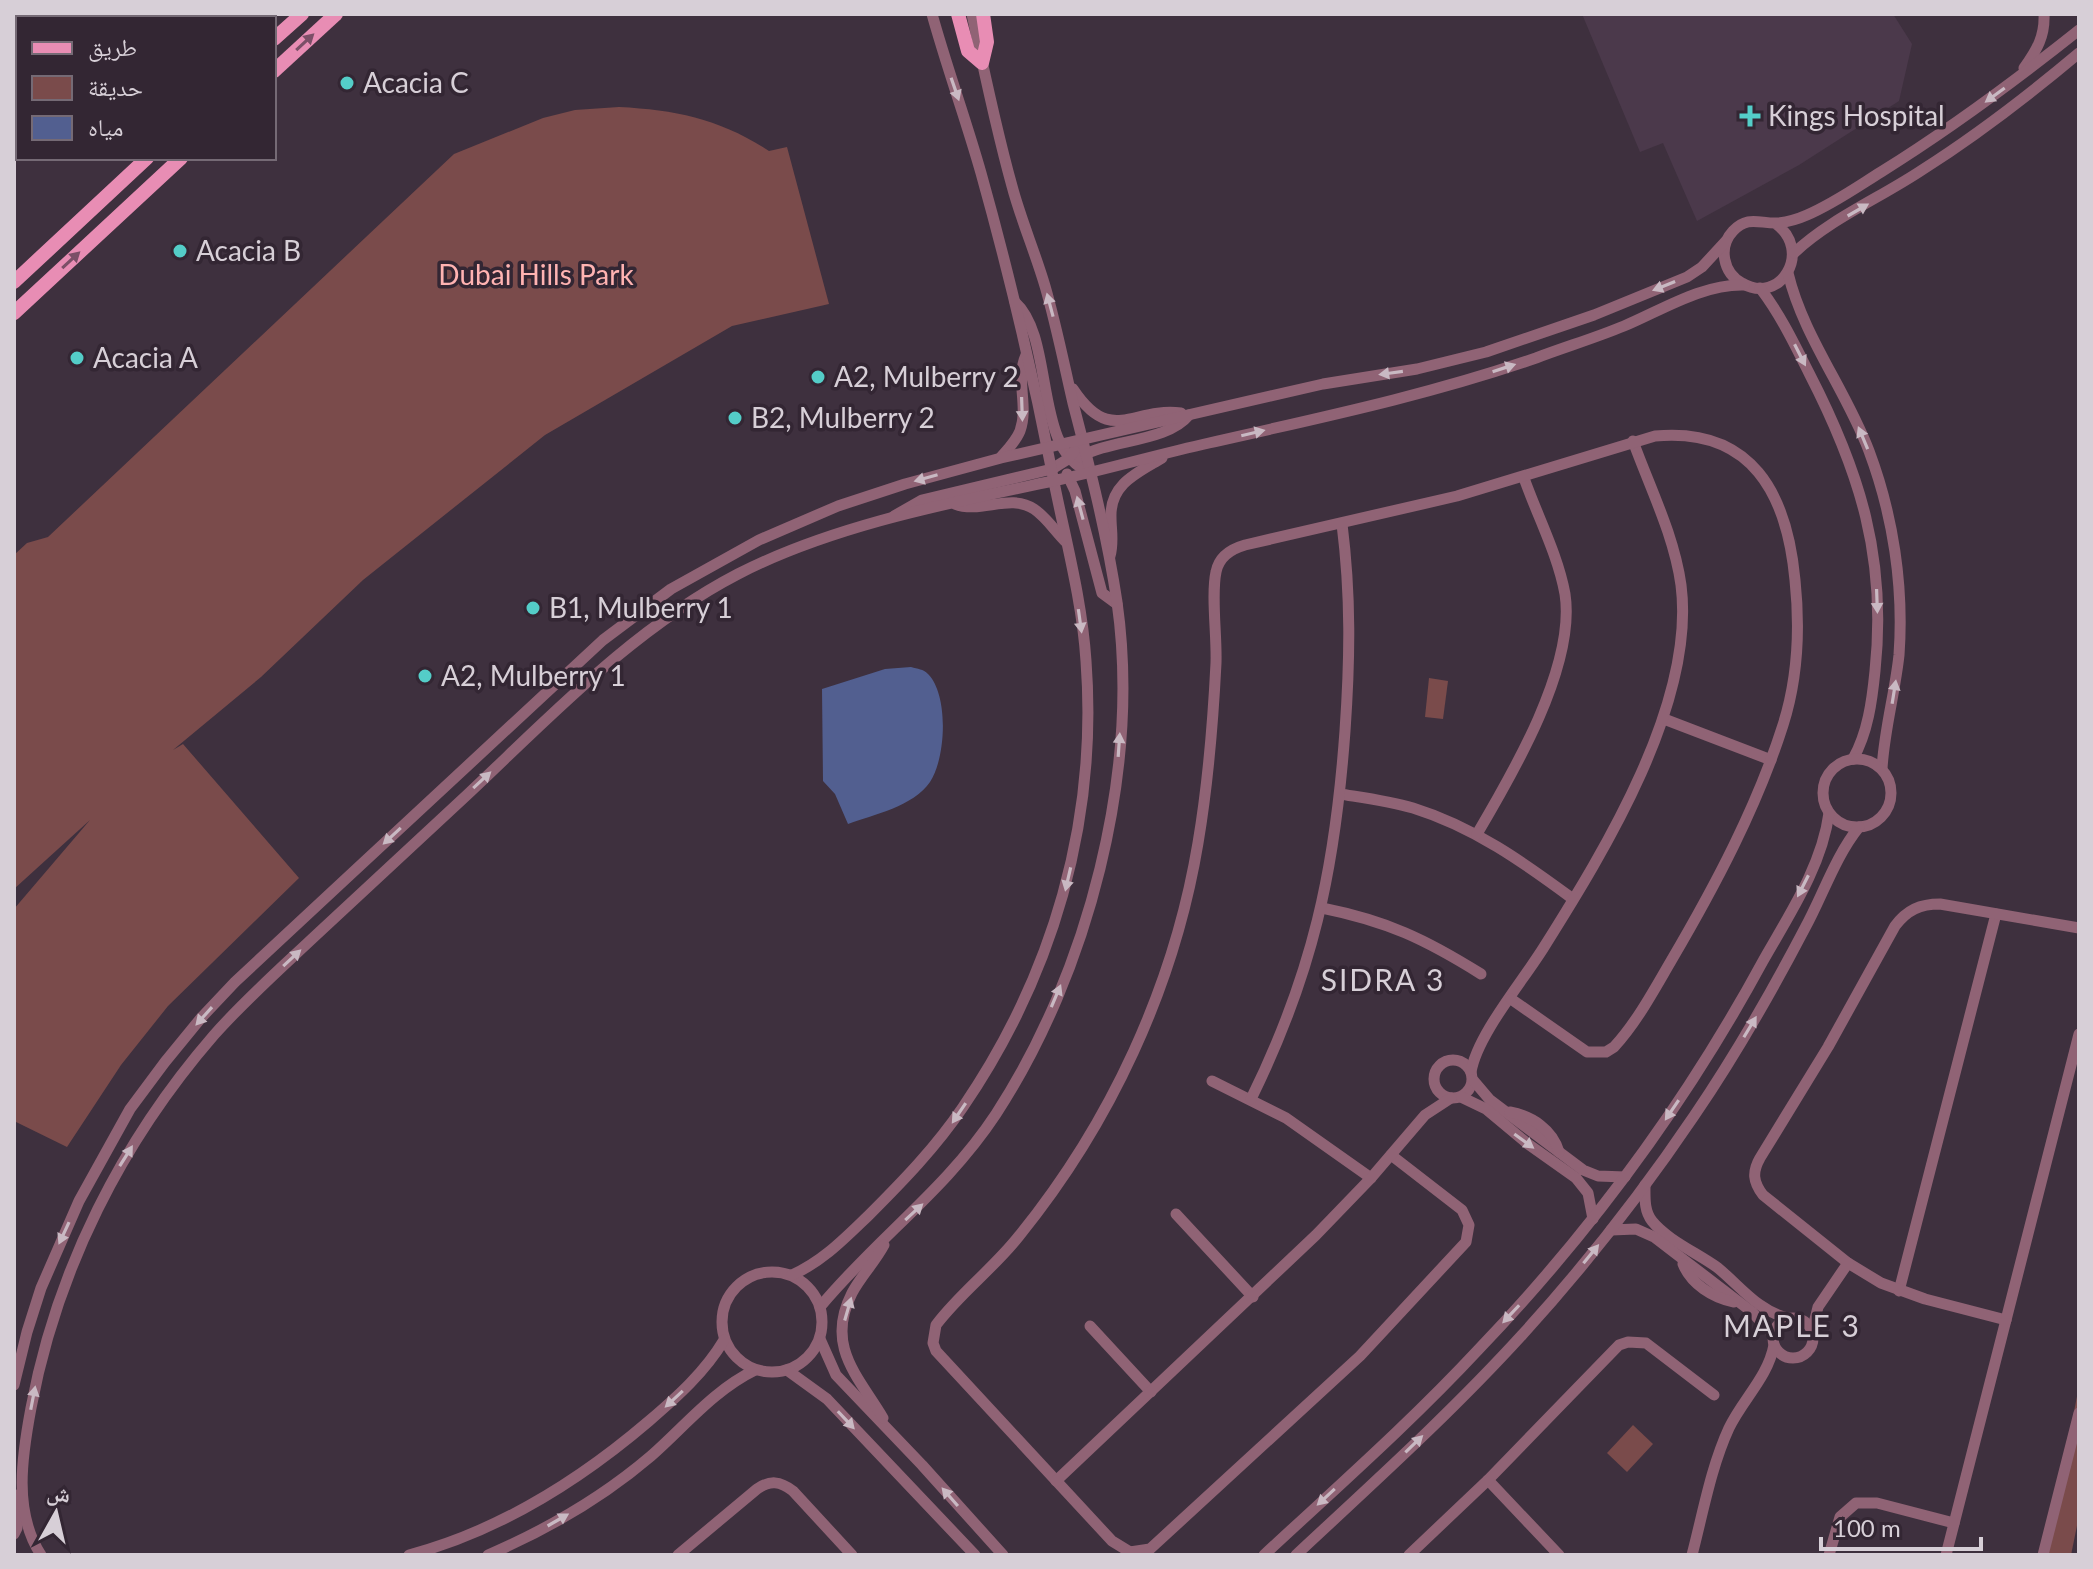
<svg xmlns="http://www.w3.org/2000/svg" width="2093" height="1569" viewBox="0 0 2093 1569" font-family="Lato,'Noto Naskh Arabic',sans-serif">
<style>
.built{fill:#4b394b}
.green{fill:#7a4b4b}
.water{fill:#525f90}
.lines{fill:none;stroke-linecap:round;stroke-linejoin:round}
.minor{stroke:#906375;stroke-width:11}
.major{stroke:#e88db4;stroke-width:14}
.oneway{fill:#7b4f67}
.oneway2{fill:#c9b9c3}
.poi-dot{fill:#54cdc8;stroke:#332633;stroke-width:3}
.labels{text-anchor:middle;stroke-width:7;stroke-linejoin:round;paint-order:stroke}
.poi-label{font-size:28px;fill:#d7cfd7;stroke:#332633;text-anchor:start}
.park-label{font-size:28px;fill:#ffb3b2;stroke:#332633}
.neighbourhood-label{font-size:30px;letter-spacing:2px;fill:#d7cfd7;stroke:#332633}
</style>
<rect width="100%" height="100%" fill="#3e303e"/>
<polygon class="built" points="1582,14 1893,14 1912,44 1899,101 1799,165 1697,221 1663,143 1640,152"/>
<g class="green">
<path d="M 619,107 C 677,110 720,119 769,151 L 787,147 L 829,304 L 732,326 L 545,435 L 363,580 L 261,677 L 173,750 L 183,744 L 299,878 L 168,1006 L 121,1065 L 67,1147 L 14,1121 L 14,909 L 90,820 L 14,889 L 14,555 L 27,543 L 48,537 L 454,154 L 543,118 L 575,110 Z"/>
<polygon points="1429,678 1448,681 1443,719 1425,717"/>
<polygon points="2079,1386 2079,1516 2071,1555 2046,1555"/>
<polygon points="1633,1425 1653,1444 1627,1472 1607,1453"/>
</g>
<path class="water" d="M 911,667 C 918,669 923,669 928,674 C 949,695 946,758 930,782 C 914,806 873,815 848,824 L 835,794 L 823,781 L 822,689 L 885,669 Z"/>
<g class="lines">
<g class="minor">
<path d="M 2024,68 C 2037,50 2045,36 2044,14"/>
<path d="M 1775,223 C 1814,251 1780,306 1742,283 C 1723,273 1718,247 1733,231 C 1748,215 1760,224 1778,223 C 1787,222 1798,219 1807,215 C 1833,204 1857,187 1881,172 C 1950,129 2015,81 2079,30"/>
<path d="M 1794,253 C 1830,219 1880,198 1922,170 C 1977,135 2029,95 2079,53"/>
<path d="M 1788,273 C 1803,336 1846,390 1869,451 C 1893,515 1904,586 1899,655 C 1895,693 1884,731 1882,769"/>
<path d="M 1760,288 C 1780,314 1794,343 1809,373 C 1860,472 1887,558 1875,671 C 1872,701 1868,732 1853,759"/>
<path d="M 1015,302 C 1056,339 1032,451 1090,472"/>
<path d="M 1073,389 C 1111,446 1131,407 1181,413"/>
<path d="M 1001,457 C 1008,449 1016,441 1020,431 C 1029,406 1015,380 1026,355"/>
<path d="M 1080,457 C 1111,439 1167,442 1189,415"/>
<polyline points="1067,474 1075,491 1102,593 1117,604"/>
<path d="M 955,504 C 981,514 1010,493 1034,509 C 1046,517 1055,531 1065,541"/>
<polyline points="894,516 922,500 1052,469 1068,459 1083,440"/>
<path d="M 1110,556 C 1114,542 1111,531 1111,517 C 1110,484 1137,473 1162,458"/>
<polyline points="1664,719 1771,760"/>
<circle cx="1857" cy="793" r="34"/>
<path d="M 1340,794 C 1365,798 1389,801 1413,808 C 1474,827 1523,862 1573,899"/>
<path d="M 1477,834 C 1513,773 1576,666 1565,594 C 1558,555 1537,515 1524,478"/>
<path d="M 1322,908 C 1387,921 1425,939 1481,974"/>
<circle cx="1453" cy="1079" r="19"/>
<path d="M 1471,1072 C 1477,1035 1523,981 1544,947 C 1605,850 1696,702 1681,585 C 1674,535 1650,488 1633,441"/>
<polyline points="1473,1080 1490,1100 1583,1170 1598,1176 1625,1177"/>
<polyline points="1212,1081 1286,1118 1371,1178"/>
<polyline points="1461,1097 1486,1109 1528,1144 1576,1178 1588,1193 1593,1219"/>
<path d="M 1251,1099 C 1313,973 1335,870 1345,731 C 1350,659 1351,596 1342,524"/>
<path d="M 1510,1112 C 1532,1116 1553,1130 1559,1152"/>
<path d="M 1391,1155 L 1462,1210 L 1469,1225 L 1466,1242 L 1360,1356 L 1150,1549 L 1130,1552 L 1112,1541 L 936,1351 L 933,1343 L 936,1325 C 960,1293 994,1268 1019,1236 C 1110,1124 1174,987 1198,843 C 1208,784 1213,723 1216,663 C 1217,636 1211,595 1216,572 C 1219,556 1231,549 1245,545 L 1457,496 L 1655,436 C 1752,427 1787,494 1795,580 C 1800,628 1798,678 1783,725 C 1757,807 1715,886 1671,961 C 1654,990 1637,1022 1614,1047 L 1606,1052 L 1587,1052 L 1511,999"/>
<path d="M 1645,1185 C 1645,1198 1644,1211 1652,1221 C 1667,1240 1699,1254 1718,1268 C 1741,1287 1758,1311 1788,1318"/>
<polyline points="1176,1214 1253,1297"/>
<polyline points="1611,1230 1636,1229 1654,1237 1752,1312 1773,1335"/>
<path d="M 1683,1264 C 1691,1284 1713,1298 1734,1302"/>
<circle cx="772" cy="1322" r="50"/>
<path d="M 792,1275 C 823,1261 844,1239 868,1216 C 903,1181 936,1147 963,1107 C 1053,975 1098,821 1086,661 C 1082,599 1065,538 1053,477 C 1033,375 1009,273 981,173 C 966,120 947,68 932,14"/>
<polyline points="1899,1291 1996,914"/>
<path d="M 820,1307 C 877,1238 946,1190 996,1114 C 1088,973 1141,771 1117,602 C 1107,535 1090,468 1073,403 C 1064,364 1056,324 1045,286 C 1035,252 1021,220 1012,186 C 996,129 984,71 972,14"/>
<circle cx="1793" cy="1338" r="20"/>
<path d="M 2006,1320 L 1925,1299 L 1881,1283 L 1848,1263 L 1763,1195 C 1753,1182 1752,1172 1760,1158 L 1828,1047 L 1895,926 C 1907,910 1920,904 1940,904 L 2079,928"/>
<polyline points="1090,1326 1151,1392"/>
<polyline points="1812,1331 1818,1307 1848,1263"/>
<polyline points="820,1339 836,1375 922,1465 1003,1555"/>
<polyline points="787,1370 827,1399 975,1555"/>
<polyline points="14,1385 27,1332 41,1288 79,1201 130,1109 165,1062 201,1018 235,982 351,874 603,640 671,589 759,540 838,506 905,484 1001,458 1323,384 1417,369 1486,352 1594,315 1687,277 1702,267 1726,241"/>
<path d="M 883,1418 C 858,1376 825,1346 852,1293 C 861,1276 875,1262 884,1245"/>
<polyline points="1488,1480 1559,1555"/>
<polyline points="1056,1481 1316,1235 1371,1178 1425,1115 1451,1098"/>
<polyline points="14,1534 17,1528 17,1495"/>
<path d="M 41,1555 C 13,1512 22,1456 31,1408 C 57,1269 122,1141 214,1035 C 245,1000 280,969 314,937 C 365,890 416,842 468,794 C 552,715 634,628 738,574 C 835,524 955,502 1062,479 C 1111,468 1160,454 1209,443 C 1319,418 1429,395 1536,358 C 1565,347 1595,338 1624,326 C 1662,310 1702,284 1744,285"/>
<path d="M 409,1555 C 499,1531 580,1480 649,1421 C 677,1397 705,1372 724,1340"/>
<path d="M 488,1555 C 546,1530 603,1497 651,1456 C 685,1426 714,1390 755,1370"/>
<path d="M 678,1555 L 757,1489 C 770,1480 780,1481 793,1491 L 852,1555"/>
<path d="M 1264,1555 C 1336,1488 1411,1422 1478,1350 C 1590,1233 1686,1103 1763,961 C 1789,915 1822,866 1829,813"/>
<path d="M 1296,1555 C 1372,1484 1451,1413 1522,1335 C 1584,1267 1642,1193 1694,1116 C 1735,1056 1771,993 1805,928 C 1823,895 1835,857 1859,827"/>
<polyline points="1409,1555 1488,1480 1619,1345 1628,1342 1646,1343 1714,1395"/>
<path d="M 1692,1555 C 1703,1513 1711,1467 1729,1428 C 1743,1399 1768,1377 1774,1345"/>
<polyline points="1829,1555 1840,1517 1856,1503 1877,1503 1954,1523"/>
<polyline points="1946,1555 2079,1034"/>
<polyline points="2043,1555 2079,1413"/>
</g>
<g class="major">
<polyline points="958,14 968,51 982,63 987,42 983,14"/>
<polyline points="274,39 302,14"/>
<polyline points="274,71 336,14"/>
<polyline points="14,282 147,158"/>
<polyline points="14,313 181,158"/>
</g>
</g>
<defs><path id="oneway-solid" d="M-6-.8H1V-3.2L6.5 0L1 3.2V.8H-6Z" transform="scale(2)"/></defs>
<g class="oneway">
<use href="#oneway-solid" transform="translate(305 42) rotate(-43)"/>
<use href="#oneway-solid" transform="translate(71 260) rotate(-43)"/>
</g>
<g class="oneway2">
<use href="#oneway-solid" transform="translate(955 89) rotate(71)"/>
<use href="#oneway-solid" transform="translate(1995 95) rotate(144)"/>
<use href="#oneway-solid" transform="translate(1858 210) rotate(-30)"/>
<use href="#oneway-solid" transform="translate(1664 286) rotate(158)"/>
<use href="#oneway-solid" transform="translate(1050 305) rotate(-105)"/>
<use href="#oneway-solid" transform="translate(1800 355) rotate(63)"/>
<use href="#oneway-solid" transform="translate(1504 368) rotate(-18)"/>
<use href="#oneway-solid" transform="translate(1391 373) rotate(172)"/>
<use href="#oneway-solid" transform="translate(1022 409) rotate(88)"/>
<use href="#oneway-solid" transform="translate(1253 433) rotate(-13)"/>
<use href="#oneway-solid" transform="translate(1863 438) rotate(-113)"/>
<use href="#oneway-solid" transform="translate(926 478) rotate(164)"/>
<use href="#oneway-solid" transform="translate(1080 508) rotate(-105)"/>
<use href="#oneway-solid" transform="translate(1877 601) rotate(88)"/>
<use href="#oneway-solid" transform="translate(1080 621) rotate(82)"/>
<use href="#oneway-solid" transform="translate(1894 692) rotate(-81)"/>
<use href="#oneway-solid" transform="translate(1119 745) rotate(-86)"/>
<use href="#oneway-solid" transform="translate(482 780) rotate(-43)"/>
<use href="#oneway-solid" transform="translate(392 836) rotate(137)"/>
<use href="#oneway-solid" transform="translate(1068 879) rotate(103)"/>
<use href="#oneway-solid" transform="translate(1803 886) rotate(117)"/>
<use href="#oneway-solid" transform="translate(292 958) rotate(-43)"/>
<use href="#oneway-solid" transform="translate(1056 996) rotate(-67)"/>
<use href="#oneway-solid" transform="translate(204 1016) rotate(132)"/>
<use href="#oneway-solid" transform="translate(1750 1027) rotate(-59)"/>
<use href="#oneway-solid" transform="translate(1672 1110) rotate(124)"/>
<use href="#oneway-solid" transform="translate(959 1113) rotate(124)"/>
<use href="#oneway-solid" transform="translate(1524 1141) rotate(36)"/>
<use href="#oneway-solid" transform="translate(126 1156) rotate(-58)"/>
<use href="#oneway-solid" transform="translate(914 1212) rotate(-43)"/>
<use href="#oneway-solid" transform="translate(64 1233) rotate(115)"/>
<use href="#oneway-solid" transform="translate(1591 1254) rotate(-51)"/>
<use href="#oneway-solid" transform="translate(848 1309) rotate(-74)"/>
<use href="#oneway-solid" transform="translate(1511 1314) rotate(133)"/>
<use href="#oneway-solid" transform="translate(33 1398) rotate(-79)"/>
<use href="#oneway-solid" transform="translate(674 1399) rotate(137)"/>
<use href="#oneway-solid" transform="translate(846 1420) rotate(47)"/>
<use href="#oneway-solid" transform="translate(1414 1444) rotate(-44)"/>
<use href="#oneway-solid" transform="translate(950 1497) rotate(-131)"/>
<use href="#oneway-solid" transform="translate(1326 1497) rotate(137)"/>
<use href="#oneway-solid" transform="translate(558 1520) rotate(-30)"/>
</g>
<g class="poi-dot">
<circle cx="347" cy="83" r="8"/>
<path d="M1746 104h8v8h8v8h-8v8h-8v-8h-8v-8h8z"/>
<circle cx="180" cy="251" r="8"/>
<circle cx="77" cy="358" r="8"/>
<circle cx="818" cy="377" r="8"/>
<circle cx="735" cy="418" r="8"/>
<circle cx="533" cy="608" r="8"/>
<circle cx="425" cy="676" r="8"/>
</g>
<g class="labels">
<g class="poi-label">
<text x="363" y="93">Acacia C</text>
<text x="1768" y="126">Kings Hospital</text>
<text x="196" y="261">Acacia B</text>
<text x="93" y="368">Acacia A</text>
<text x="834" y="387">A2, Mulberry 2</text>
<text x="751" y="428">B2, Mulberry 2</text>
<text x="549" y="618">B1, Mulberry 1</text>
<text x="441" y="686">A2, Mulberry 1</text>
</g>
<g class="park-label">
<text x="536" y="285">Dubai Hills Park</text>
</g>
<g class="neighbourhood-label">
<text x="1383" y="991">SIDRA 3</text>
<text x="1792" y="1337">MAPLE 3</text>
</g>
</g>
<rect width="2093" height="1569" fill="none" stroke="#d7cfd7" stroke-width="32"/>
<rect x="16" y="16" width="260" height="144" fill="#332633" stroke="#756a75" stroke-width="2"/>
<rect x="32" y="42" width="40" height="12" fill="#e88db4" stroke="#756a75" stroke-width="2"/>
<text x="88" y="56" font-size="24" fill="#d7cfd7">طريق</text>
<rect x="32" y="76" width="40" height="24" fill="#7a4b4b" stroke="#756a75" stroke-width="2"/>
<text x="88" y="96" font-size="24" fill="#d7cfd7">حديقة</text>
<rect x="32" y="116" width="40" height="24" fill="#525f90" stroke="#756a75" stroke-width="2"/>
<text x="88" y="136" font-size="24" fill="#d7cfd7">مياه</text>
<g transform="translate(56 1513) rotate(8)" stroke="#332633" stroke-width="6" paint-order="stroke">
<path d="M0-6L14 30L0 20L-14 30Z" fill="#d7cfd7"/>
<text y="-12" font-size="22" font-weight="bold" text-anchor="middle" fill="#d7cfd7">ش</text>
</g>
<path d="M1821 1537v12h160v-12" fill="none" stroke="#d7cfd7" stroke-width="4"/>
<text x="1833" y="1537" font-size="24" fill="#d7cfd7" stroke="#332633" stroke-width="6" paint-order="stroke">100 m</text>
</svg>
